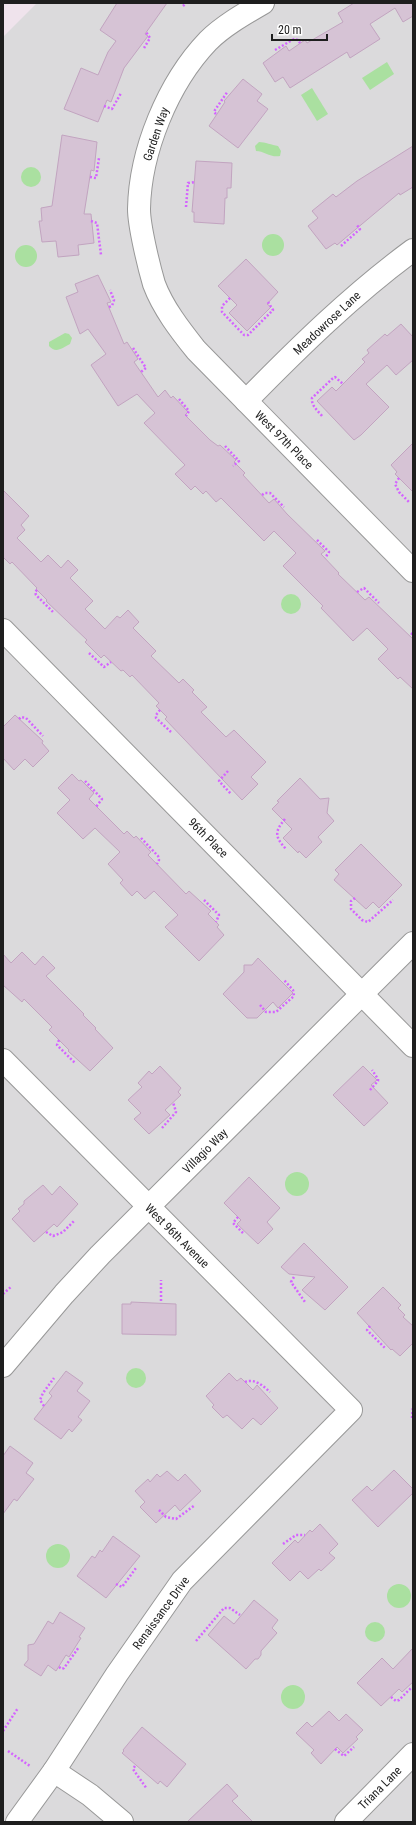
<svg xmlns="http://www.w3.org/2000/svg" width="416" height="1825" viewBox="0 0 416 1825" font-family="'Roboto Condensed',sans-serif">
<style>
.residential{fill:#dbdadc}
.water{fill:#aae0a0}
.building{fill:#d6c3d5;stroke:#c2a4c0}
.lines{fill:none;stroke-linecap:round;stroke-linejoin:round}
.street-casing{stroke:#989898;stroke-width:24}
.path{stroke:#d464ff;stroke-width:2.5;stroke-dasharray:2 2;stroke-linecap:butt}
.street{stroke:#fff;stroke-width:22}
.labels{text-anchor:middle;stroke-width:3;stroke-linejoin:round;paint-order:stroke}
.street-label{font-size:12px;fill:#1e1e1e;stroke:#fff}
</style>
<rect width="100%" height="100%" fill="#efe3ec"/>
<polygon class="residential" points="37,3 413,3 413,1822 3,1822 3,37"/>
<g class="water">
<polygon points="387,62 394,74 370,90 362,78"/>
<polygon points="312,88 328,114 317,121 301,95"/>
<path d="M 259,142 C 265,142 272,145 278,146 L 281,151 L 280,156 C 271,158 264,151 256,151 L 255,146 Z"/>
<circle cx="31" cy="177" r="10"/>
<circle cx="273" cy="245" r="11"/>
<circle cx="26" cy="256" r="11"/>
<path d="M 65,333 L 69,334 L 72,338 L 70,344 C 62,348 56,354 49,346 L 49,342 Z"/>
<circle cx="291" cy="604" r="10"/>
<circle cx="297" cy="1184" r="12"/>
<circle cx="136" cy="1378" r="10"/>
<circle cx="58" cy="1556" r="12"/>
<circle cx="399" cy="1596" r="12"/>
<circle cx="375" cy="1632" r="10"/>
<circle cx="293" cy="1697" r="12"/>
</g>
<g class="building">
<polygon points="117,3 167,3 145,34 148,36 124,68 111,102 107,100 98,122 64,109 81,68 98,75 108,52 116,41 100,30"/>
<polygon points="354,3 413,3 413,16 403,22 395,8 370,24 380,39 350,58 347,52 290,88 283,77 275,82 263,63 286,46 289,51 305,40 307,43 343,22 338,13"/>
<polygon points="243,79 262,94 257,101 268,109 238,148 209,126 225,102 224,101"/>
<polygon points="62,135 97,142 94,171 91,170 84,214 91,214 94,243 78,245 79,255 58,257 56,241 42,242 39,221 42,221 41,208 52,206"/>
<polygon points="413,146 413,187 400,195 399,193 337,245 335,243 326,249 308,226 318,218 312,211 333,194 336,197 357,181"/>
<polygon points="196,161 232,163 231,188 227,188 227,198 225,198 224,224 194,222 194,212 192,212"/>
<polygon points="246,259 278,292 267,304 271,307 247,331 229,313 237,305 218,286"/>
<polygon points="98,275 111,302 107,303 124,344 127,342 138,359 134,362 158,397 165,390 171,398 173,396 188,412 185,415 210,440 218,446 220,445 236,460 234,462 245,473 243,475 269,503 274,499 287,514 325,551 321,554 339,573 338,574 365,600 369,597 413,639 413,689 400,677 398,679 378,659 388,649 367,628 353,641 321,608 323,606 283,566 296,553 274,531 264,541 221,498 216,502 206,491 203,494 195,486 191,490 175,474 185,465 144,423 155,413 137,394 118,406 91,365 106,354 88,329 80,334 66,297 78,292 75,284"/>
<polygon points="401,324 413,337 413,360 396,375 387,365 366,384 389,407 361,435 354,440 317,401 332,387 336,391 365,362 362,359 369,353 367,350 385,334 387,336"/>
<polygon points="413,443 413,492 395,474 397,472 391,465"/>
<polygon points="3,490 29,516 21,525 25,530 17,538 41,562 48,555 61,568 68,560 78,570 70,578 93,601 85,609 105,629 117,616 120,618 128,610 139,622 133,628 156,651 151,656 179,683 183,679 194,690 192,692 207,707 201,712 226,737 234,730 266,762 251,777 258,784 242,800 165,719 167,717 156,706 159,703 132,675 130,677 123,670 121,671 104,655 101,658 85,642 87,640 46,601 47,600 36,589 37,588 12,562 10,564 3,557"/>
<polygon points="15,715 43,741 42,743 49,751 33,767 25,759 14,770 3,758 3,727"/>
<polygon points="72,774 79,781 81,780 94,793 89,799 124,834 127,831 134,838 136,836 151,852 148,855 186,894 189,891 211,911 208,914 219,925 217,927 224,935 199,961 165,927 178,915 154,891 145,899 137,891 132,896 120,883 123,880 108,864 120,852 95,828 83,839 57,813 70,800 58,788"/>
<polygon points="300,778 320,799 329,798 327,813 334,821 318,837 322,842 306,858 299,851 298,853 283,838 292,829 272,809 279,802 277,801"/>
<polygon points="361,844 402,885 379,908 373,902 366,909 334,880 339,874 335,870"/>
<polygon points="22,952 35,965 43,956 55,968 46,976 84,1014 83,1015 96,1028 95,1029 113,1048 90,1071 68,1051 69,1050 49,1030 52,1027 24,999 22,1002 3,985 3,954 11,963"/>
<polygon points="258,958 293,993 278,1008 273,1002 257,1018 247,1018 223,994 244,972 244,965 252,965"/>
<polygon points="160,1066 181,1088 178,1092 181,1095 165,1110 170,1115 149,1134 134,1119 141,1113 128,1100 142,1087 138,1083 149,1071 152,1074"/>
<polygon points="363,1066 377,1080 371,1085 388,1103 364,1126 333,1095"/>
<polygon points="249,1177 280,1208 267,1222 273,1229 258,1244 237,1224 241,1220 224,1203"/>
<polygon points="43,1185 52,1195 60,1186 78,1204 57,1227 54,1224 34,1242 12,1219 20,1211 18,1209 24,1204 24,1201"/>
<polygon points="304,1243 348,1287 325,1310 302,1290 315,1277 289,1274 281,1267"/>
<polygon points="383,1287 401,1305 398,1308 405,1315 403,1317 413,1326 413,1343 400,1356 392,1349 391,1350 357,1313"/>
<polygon points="131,1302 176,1304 176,1335 122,1334 122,1304 131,1304"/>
<polygon points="66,1371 83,1383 77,1391 90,1401 78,1417 82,1420 72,1432 69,1429 61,1439 34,1419 52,1396 49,1393"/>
<polygon points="229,1373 237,1381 241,1378 253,1390 257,1385 278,1408 261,1425 253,1418 242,1429 227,1415 223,1418 212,1407 214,1405 206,1396"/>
<polygon points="10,1446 33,1463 26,1473 34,1479 17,1501 14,1499 3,1514 3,1456"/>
<polygon points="394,1470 413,1489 413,1493 378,1527 352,1500 367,1486 372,1491"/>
<polygon points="167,1471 178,1481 185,1474 201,1491 180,1511 175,1505 156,1523 140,1507 145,1502 135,1491 148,1479 150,1482 157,1474 160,1477"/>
<polygon points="320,1524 338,1544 329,1553 335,1558 321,1571 319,1569 308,1579 300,1571 290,1581 272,1563 295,1540 298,1543 310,1530 312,1532"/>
<polygon points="113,1536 140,1556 106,1598 77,1576 92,1556 95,1558 100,1550 102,1552"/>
<polygon points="254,1600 278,1620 272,1628 277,1633 261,1651 261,1655 258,1659 255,1659 246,1669 208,1635 224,1616 234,1624"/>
<polygon points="60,1612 85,1628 79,1637 81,1638 69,1657 66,1655 56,1671 48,1665 41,1676 24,1665 28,1660 28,1645 34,1644 48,1621 53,1624"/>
<polygon points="413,1648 413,1682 402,1692 399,1689 381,1706 357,1683 382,1658 393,1669"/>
<polygon points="329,1711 339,1721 346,1714 363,1730 356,1737 358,1739 343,1753 337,1747 321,1764 311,1753 314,1750 296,1733 307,1722 312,1727"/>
<polygon points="142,1727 186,1764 167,1787 160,1781 158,1784 122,1753 124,1751 123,1750"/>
<polygon points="227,1784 238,1796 232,1801 253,1822 187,1822"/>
</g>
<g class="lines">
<defs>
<g id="street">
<path d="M 263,3 C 244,14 223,26 208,41 C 168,83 140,151 139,209 C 139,226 149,267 154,284 C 163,308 180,330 196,350 L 413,571"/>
<path d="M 246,401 C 299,347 352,295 413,250"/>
<polyline points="3,630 413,1046"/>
<polyline points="3,1060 351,1410 182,1581 117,1674 54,1771 17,1822"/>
<polyline points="3,1366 64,1294 100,1255 413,943"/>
<polyline points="54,1771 90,1795 122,1822"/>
<polyline points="346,1822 413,1754"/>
</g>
</defs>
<use href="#street" class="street-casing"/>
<g class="path">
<polyline points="183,6 186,3"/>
<polyline points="144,48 150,38 146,32"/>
<polyline points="275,50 294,39 298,40 300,43"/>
<polyline points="104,106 112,109 121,93"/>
<polyline points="216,114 214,112 215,110 228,91"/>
<polyline points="90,177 96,178 99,158"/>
<polyline points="413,187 413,188"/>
<polyline points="186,207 188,183 195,182"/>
<polyline points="91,221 97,223 101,255"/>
<polyline points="341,246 360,229 356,224"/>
<polyline points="230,298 222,306 222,312 244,335 248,335 273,310 268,302"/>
<polyline points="109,307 112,306 114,300 110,290"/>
<polyline points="133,348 146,368 141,372"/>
<polyline points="179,399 189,411 186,416"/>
<path d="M 322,416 C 317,410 311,405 312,398 L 332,379 L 335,377 L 343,384"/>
<polyline points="225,446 239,461 233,466"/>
<polyline points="399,478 395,484 399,492 409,502"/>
<polyline points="262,495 265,493 270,493 284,507"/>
<polyline points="317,540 329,552 325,558"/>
<polyline points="37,590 35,592 36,595 53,612"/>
<polyline points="357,592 364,588 379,603"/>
<polyline points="411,633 413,635"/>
<polyline points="89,653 104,667 111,662"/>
<polyline points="160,710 156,715 156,718 171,732"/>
<polyline points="19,719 21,717 26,718 43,736"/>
<polyline points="228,771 219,781 231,794"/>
<polyline points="85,781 102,799 96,807"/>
<path d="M 285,819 C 274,832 275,837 286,849"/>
<polyline points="141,838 158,856 159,860 157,864"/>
<polyline points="355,898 351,901 351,909 362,920 368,922 393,900"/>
<polyline points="204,900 219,915 216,922"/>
<polyline points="260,1005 266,1012 276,1012 294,996 293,990 284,980"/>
<polyline points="59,1040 57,1045 75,1063"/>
<polyline points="370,1090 378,1081 378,1079 372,1070"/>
<polyline points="162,1128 176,1112 173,1102"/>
<polyline points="238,1217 233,1223 243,1233"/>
<polyline points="46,1232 53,1236 63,1232 74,1221"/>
<polyline points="294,1277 291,1282 305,1302"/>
<polyline points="3,1294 12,1286"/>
<polyline points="161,1301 161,1280"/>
<polyline points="370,1326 367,1330 385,1348"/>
<path d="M 245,1382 C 255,1378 263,1386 270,1392"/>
<polyline points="44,1406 40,1400 43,1393 54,1378"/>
<polyline points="412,1418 413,1406"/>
<polyline points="159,1510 166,1517 176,1519 195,1505"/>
<polyline points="283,1544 296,1535 305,1535"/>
<polyline points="116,1584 122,1587 136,1568"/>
<polyline points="196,1641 224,1608 230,1608 240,1615"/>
<polyline points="59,1667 62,1669 64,1668 79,1647"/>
<polyline points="391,1697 396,1701 399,1700 411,1688"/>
<polyline points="3,1731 18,1708"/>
<polyline points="335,1749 344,1756 354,1747"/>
<polyline points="8,1751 30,1766"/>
<polyline points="135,1766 133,1769 135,1772 147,1789"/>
</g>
<use href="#street" class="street"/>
</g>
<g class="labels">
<g class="street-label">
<text transform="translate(156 134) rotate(-71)" y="4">Garden Way</text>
<text transform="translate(327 323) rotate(-43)" y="4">Meadowrose Lane</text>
<text transform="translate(284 440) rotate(45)" y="4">West 97th Place</text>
<text transform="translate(208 838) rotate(45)" y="4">96th Place</text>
<text transform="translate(205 1151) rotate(-45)" y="4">Villagio Way</text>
<text transform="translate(177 1236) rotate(45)" y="4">West 96th Avenue</text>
<text transform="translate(161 1613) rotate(-54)" y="4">Renaissance Drive</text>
<text transform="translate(380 1788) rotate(-45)" y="4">Triana Lane</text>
</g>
</g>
<rect width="416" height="1825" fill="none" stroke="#1e1e1e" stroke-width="8"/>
<path d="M272 34v6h55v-6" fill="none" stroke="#1e1e1e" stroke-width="2"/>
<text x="278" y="34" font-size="12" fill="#1e1e1e" stroke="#ffffff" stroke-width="3" paint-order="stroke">20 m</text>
</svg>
